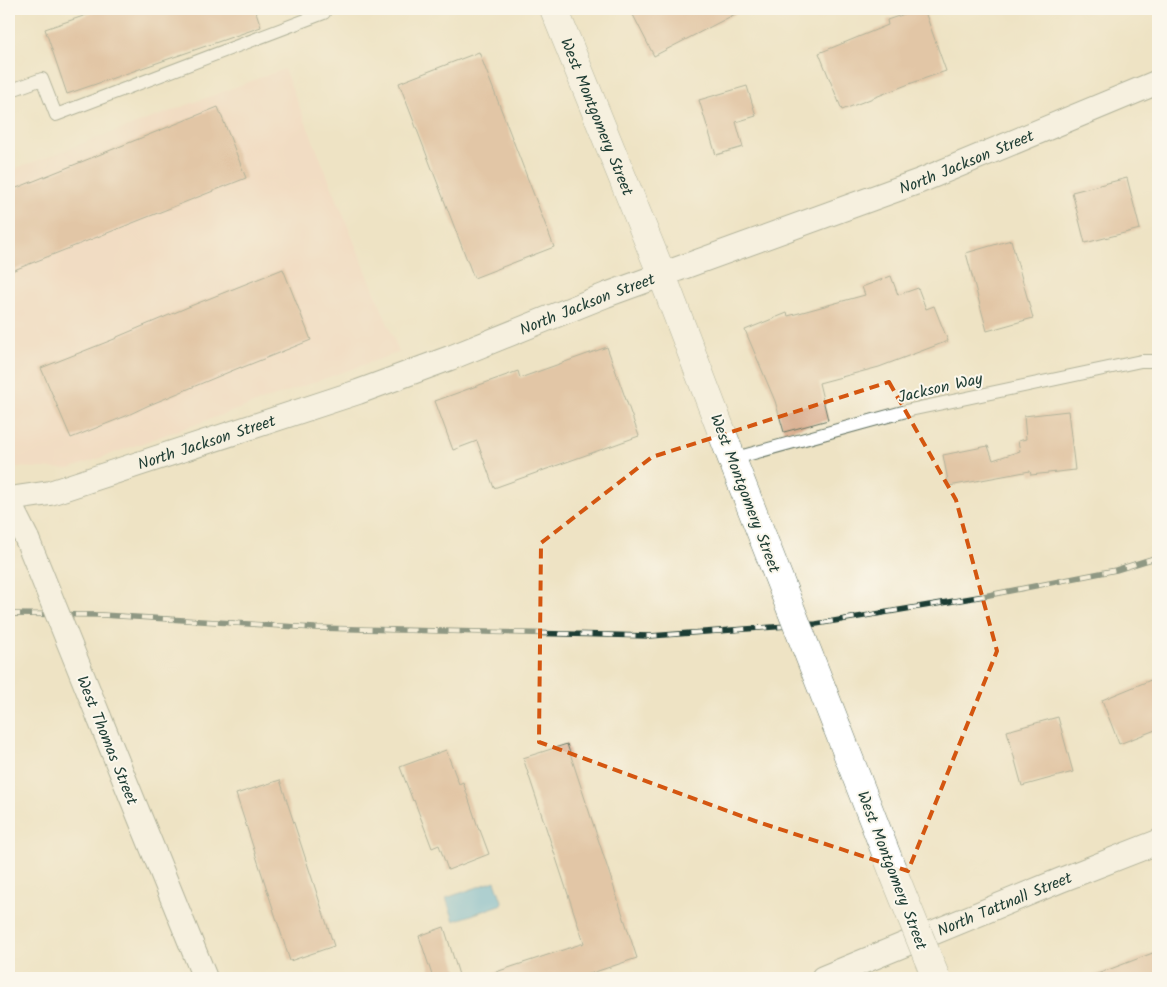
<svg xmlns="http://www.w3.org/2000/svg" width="1167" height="987" viewBox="0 0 1167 987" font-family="Kalam,sans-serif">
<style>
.built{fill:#f4d3c0}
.water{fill:#5eb6db;stroke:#3e7a88}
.building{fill:#d3a280}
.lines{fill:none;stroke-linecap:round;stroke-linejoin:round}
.lane-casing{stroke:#677766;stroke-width:14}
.street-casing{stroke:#677766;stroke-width:26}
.primary-casing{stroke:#677766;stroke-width:29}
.lane{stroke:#fff;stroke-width:12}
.street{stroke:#fff;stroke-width:24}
.primary{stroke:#fff;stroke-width:28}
.rail-casing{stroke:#1f3d34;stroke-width:5.5}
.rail{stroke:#fbf7ec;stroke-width:4;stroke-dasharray:11;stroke-linecap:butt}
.street-bridge-casing{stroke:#677766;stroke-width:26;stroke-linecap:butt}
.primary-bridge-casing{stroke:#677766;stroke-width:29;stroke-linecap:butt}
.street-bridge{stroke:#fff;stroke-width:24}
.primary-bridge{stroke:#fff;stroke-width:28}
.marked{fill:none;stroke:#d45610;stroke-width:4;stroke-dasharray:10 6;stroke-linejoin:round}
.labels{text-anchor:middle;stroke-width:4;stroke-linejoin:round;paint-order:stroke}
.street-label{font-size:16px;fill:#1f3d34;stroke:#fbf7ec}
</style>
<rect width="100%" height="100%" fill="#fbf7ec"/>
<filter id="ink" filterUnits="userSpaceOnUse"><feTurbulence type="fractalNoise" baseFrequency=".02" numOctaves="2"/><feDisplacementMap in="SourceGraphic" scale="10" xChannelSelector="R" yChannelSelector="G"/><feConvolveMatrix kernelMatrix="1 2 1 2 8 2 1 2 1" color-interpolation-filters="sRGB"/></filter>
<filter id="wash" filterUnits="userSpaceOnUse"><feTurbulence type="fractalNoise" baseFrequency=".0096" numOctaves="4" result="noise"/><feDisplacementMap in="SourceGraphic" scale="20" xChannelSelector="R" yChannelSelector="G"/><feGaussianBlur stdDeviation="1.12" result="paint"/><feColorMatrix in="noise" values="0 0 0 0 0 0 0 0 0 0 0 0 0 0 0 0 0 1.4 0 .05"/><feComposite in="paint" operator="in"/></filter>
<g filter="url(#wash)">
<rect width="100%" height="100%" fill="#eee3c4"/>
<polygon class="built" points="284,69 399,352 69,469 14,467 9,455 9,171"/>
<polygon class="water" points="495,881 503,904 454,921 446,898"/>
<g id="blocks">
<g class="building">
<polygon points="104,9 255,9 261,27 67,94 45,29"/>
<polygon points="630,9 745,9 654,56"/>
<polygon points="919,9 924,9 946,71 909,84 842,110 819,53 888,25 887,20"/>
<polygon points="479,52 554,247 474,278 399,83"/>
<polygon points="747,86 756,116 736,122 743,147 716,155 699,100"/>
<polygon points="218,107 246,178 9,272 9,191"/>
<polygon points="1127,178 1140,229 1085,243 1072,192"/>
<polygon points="1011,240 1033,318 987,331 966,253"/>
<polygon points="283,269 311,340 241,368 241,367 147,406 126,416 71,438 41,368 117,338 117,337 193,305"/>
<polygon points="891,276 898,295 918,288 926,309 934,306 948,341 879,367 819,383 828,420 784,432 775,401 745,330 787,313 788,316 865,295 862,287"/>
<polygon points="607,347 639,436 494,488 477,441 453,450 435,401 518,371 520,378"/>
<polygon points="1068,411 1075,470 1031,475 1030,471 949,486 943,455 988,446 993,460 1020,451 1018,441 1026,439 1024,416"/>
<polygon points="1158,677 1158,729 1119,744 1102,700"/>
<polygon points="1058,717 1073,772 1022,786 1007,731"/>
<polygon points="567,744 637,958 577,978 490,978 490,974 584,943 523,758"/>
<polygon points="446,750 459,784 463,782 479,830 480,830 489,854 448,870 439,845 432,848 414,800 413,801 400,767"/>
<polygon points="280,780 334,946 290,961 236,794"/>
<polygon points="444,927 460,978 433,978 419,936"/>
<polygon points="1158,951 1158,978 1092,978 1092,976"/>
</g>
</g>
</g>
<g filter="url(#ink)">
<use href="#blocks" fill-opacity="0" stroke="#677766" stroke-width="1"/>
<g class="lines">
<defs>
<g id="lane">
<polyline points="9,91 42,79 56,115 324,13"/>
<polyline points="732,459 910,410 1141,361 1158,361"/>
</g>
<g id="street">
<path id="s1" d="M 9,499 L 50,493 L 358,392 L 450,358 L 606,295 L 920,181 L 1158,82"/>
<polyline points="9,503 27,539"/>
<polyline points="99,717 205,978"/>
<path id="s2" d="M 823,978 L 1061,880 L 1158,842"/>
</g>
<g id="primary">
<path id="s3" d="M 554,9 L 662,275 L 732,459 L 763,538"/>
<polyline points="837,727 894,874"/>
</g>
</defs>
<use href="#lane" class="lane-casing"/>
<use href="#street" class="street-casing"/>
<use href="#primary" class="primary-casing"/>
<use href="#lane" class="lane"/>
<use href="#street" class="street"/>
<use href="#primary" class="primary"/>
<defs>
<polyline id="rail" points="9,614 102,615 315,628 650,636 816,624 984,596 1116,570 1158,557"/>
</defs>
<use href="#rail" class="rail-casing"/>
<use href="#rail" class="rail"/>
<defs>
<polyline id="street-bridge" points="27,539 99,717"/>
<g id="primary-bridge">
<polyline points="763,538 837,727"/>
<polyline points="894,874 936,978"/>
</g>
</defs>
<use href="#street-bridge" class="street-bridge-casing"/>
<use href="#primary-bridge" class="primary-bridge-casing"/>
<use href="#street-bridge" class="street-bridge"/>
<use href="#primary-bridge" class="primary-bridge"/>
</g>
</g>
<path d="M0 0H1167V987H0ZM 889,382 L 956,500 L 997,651 L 908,871 L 755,821 L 539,742 L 541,543 L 652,457 Z" fill="#eee3c4" fill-opacity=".55" fill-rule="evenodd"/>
<path class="marked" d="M 889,382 L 956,500 L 997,651 L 908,871 L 755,821 L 539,742 L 541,543 L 652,457 Z"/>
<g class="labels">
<g class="street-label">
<text dy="6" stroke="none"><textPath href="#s3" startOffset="116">West Montgomery Street</textPath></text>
<text dy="6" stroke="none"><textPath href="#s1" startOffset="1016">North Jackson Street</textPath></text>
<text dy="6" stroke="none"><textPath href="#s1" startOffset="611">North Jackson Street</textPath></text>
<text transform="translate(940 387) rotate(-13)" y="6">Jackson Way</text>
<text dy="6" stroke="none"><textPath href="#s1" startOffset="206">North Jackson Street</textPath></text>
<text transform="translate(746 493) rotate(69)" y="6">West Montgomery Street</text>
<text transform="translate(108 740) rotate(68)" y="6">West Thomas Street</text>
<text transform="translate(893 870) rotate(69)" y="6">West Montgomery Street</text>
<text dy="6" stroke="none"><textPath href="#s2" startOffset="196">North Tattnall Street</textPath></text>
</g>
</g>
<rect width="1167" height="987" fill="none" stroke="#fbf7ec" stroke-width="30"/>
</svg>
